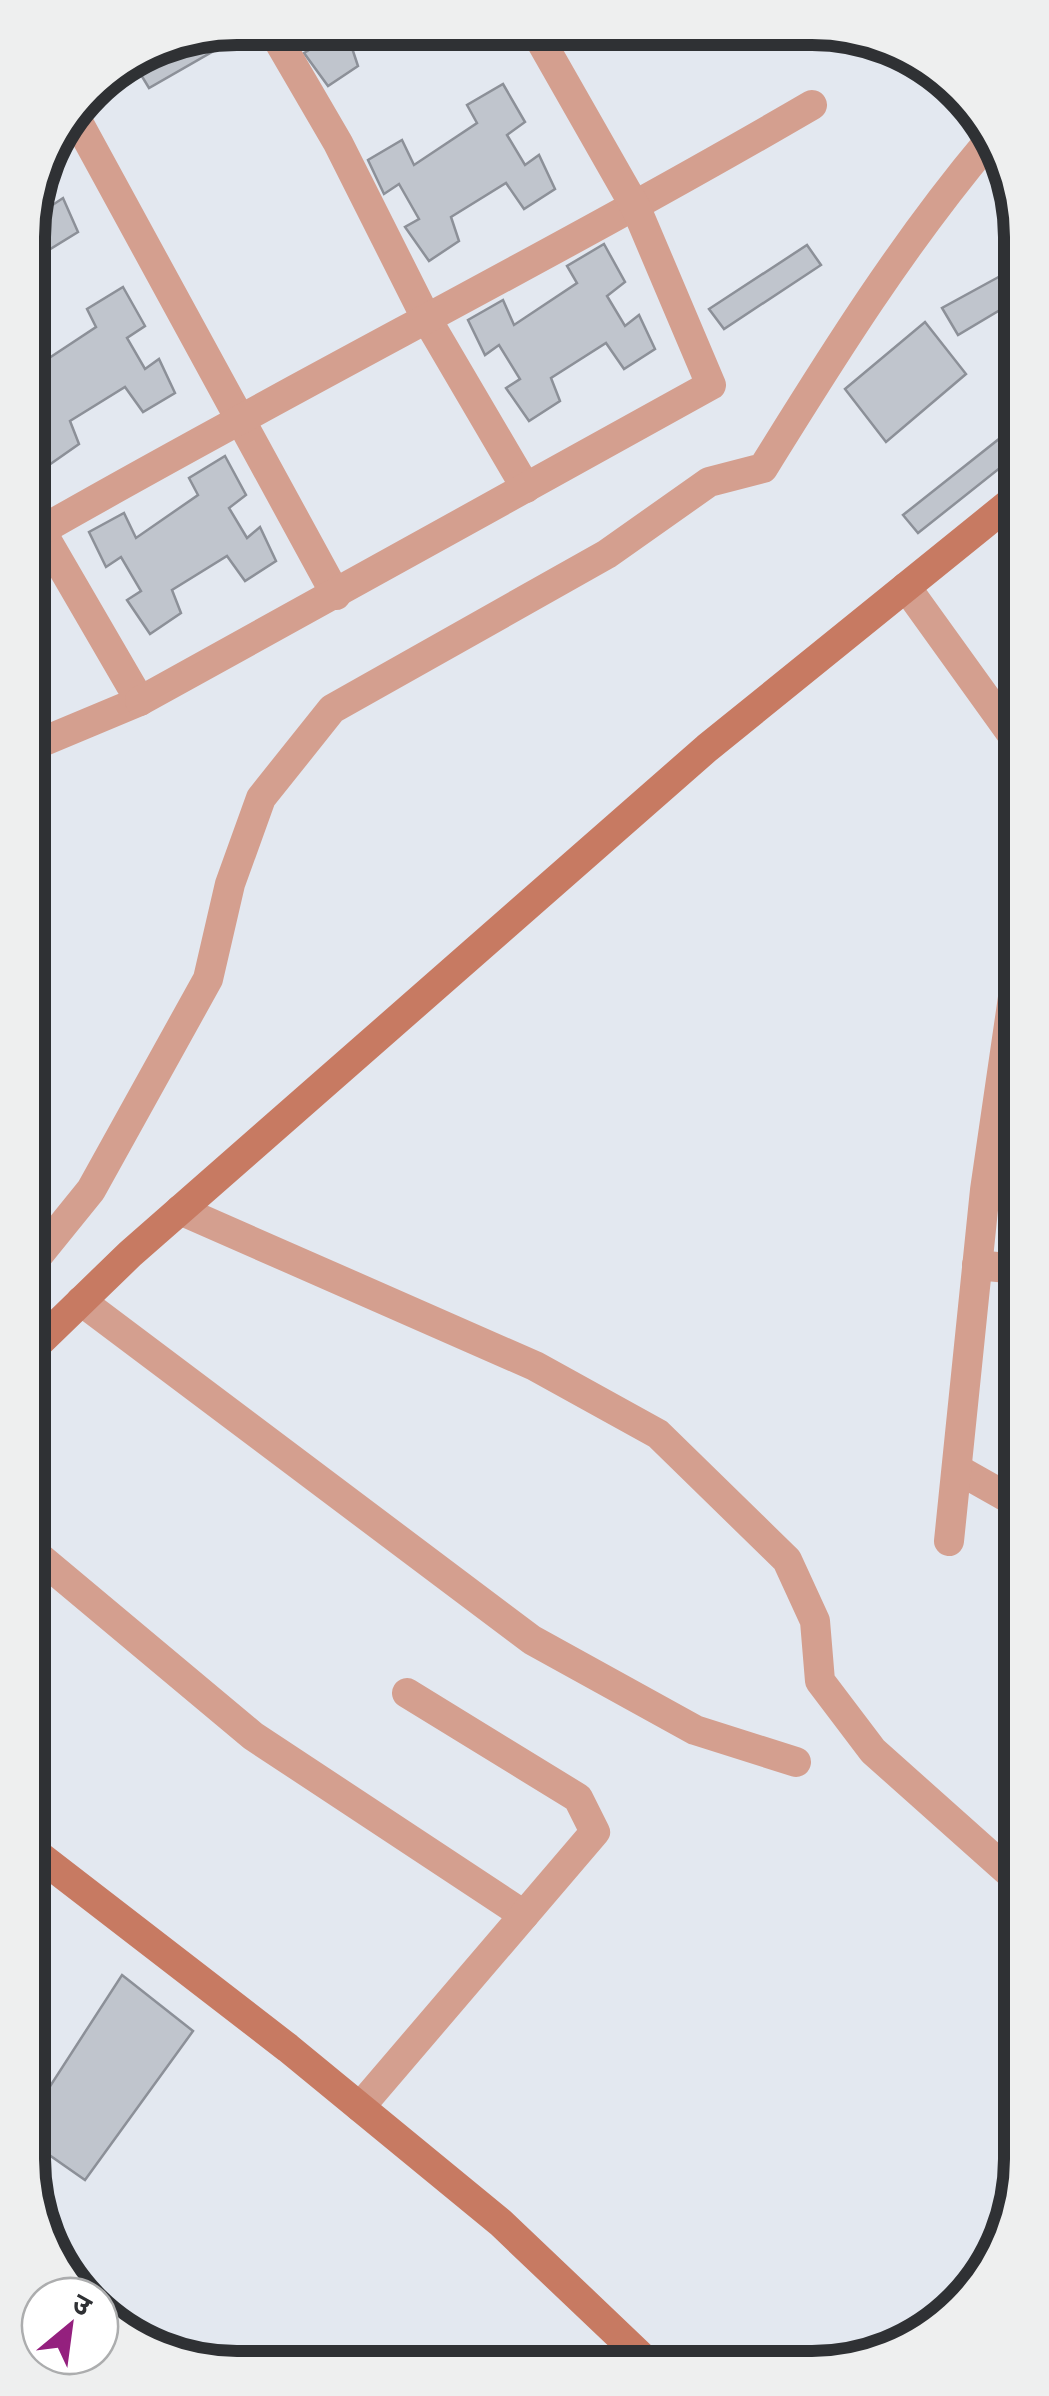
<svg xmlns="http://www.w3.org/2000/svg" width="1049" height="2396" viewBox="0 0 1049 2396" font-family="'Zilla Slab','Noto Sans Devanagari',serif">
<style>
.building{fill:#c0c5cd;stroke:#8c9098;stroke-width:2.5}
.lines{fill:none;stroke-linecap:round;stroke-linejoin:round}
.street{stroke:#d49f8f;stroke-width:30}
.secondary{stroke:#c77a62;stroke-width:30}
.rim{fill:none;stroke:#2f3134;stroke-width:12}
</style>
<rect width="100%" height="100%" fill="#e3e8f0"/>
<g class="building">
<polygon points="309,28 372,28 350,42 358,66 328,86 304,53 319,44"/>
<polygon points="206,34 217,49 149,88 132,60 163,42"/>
<polygon points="503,84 525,122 507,135 525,165 539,155 555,189 524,209 506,183 451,217 459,241 429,261 405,227 419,219 399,184 384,194 368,160 402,140 414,165 477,123 467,105"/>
<polygon points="37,189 48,208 63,198 78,232 47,251 28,226"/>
<polygon points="604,244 625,282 607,296 625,326 639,315 655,349 624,369 606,343 551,378 560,401 529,421 506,388 520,379 499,345 485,355 468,320 503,300 514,325 577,283 567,266"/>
<polygon points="807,245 821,265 724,329 709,309"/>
<polygon points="1015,268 1015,301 958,335 942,308"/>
<polygon points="123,287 145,326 127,338 145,369 159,359 175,393 143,412 125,387 70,421 79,444 49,465 29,437 29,429 40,422 29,404 28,357 34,368 96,327 87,309"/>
<polygon points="925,322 966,374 886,442 845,389"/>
<polygon points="1004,435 1015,445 1015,456 918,533 903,515"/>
<polygon points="225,456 246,495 229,508 247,538 260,527 276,561 245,581 227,556 172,590 181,613 150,634 127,600 141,591 121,557 106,567 89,532 124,513 136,538 198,495 189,478"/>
<polygon points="122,1975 193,2031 85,2180 35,2145 34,2111"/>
</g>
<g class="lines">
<g class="street">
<polyline points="271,28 338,143 425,316 526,488"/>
<polyline points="73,113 336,595"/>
<polyline points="29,510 140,701 30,747"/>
<path d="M 40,531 C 295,385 558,253 812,105"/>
<polyline points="906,587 1016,740"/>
<polyline points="140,701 711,385 636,208 534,29"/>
<polyline points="180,1210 535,1366 658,1434 787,1560 815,1621 820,1681 873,1751 1020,1882"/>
<path d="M 32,1263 L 91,1190 L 208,979 L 230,884 L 261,798 L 332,709 L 607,554 L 709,482 L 763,468 C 833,355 903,243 989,141"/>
<polyline points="977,1265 1018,1269"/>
<polyline points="81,1301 532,1640 695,1730 796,1762"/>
<polyline points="957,1469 1019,1504"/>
<polyline points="949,1541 985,1190 1017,970"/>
<polyline points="33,1552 253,1736 524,1915"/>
<polyline points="360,2107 595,1832 578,1798 407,1693"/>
</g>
<g class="secondary">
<polyline points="32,1349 130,1254 707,748 1015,499"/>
<polyline points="34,1852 288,2048 501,2223 647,2362"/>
</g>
</g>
<path d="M0 0H1049V2396H0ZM237 45H812A192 192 0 0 1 1004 237V2159A192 192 0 0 1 812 2351H237A192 192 0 0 1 45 2159V237A192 192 0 0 1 237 45Z" fill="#eeefef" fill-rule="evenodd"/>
<path class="rim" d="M237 45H812A192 192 0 0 1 1004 237V2159A192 192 0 0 1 812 2351H237A192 192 0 0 1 45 2159V237A192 192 0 0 1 237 45Z"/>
<g transform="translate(70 2326) rotate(29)"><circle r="48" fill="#ffffff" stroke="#acadae" stroke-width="2.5"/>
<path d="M0-8L18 38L0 25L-18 38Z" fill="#94207e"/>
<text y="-15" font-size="28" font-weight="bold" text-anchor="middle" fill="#2f3134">उ</text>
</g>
</svg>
